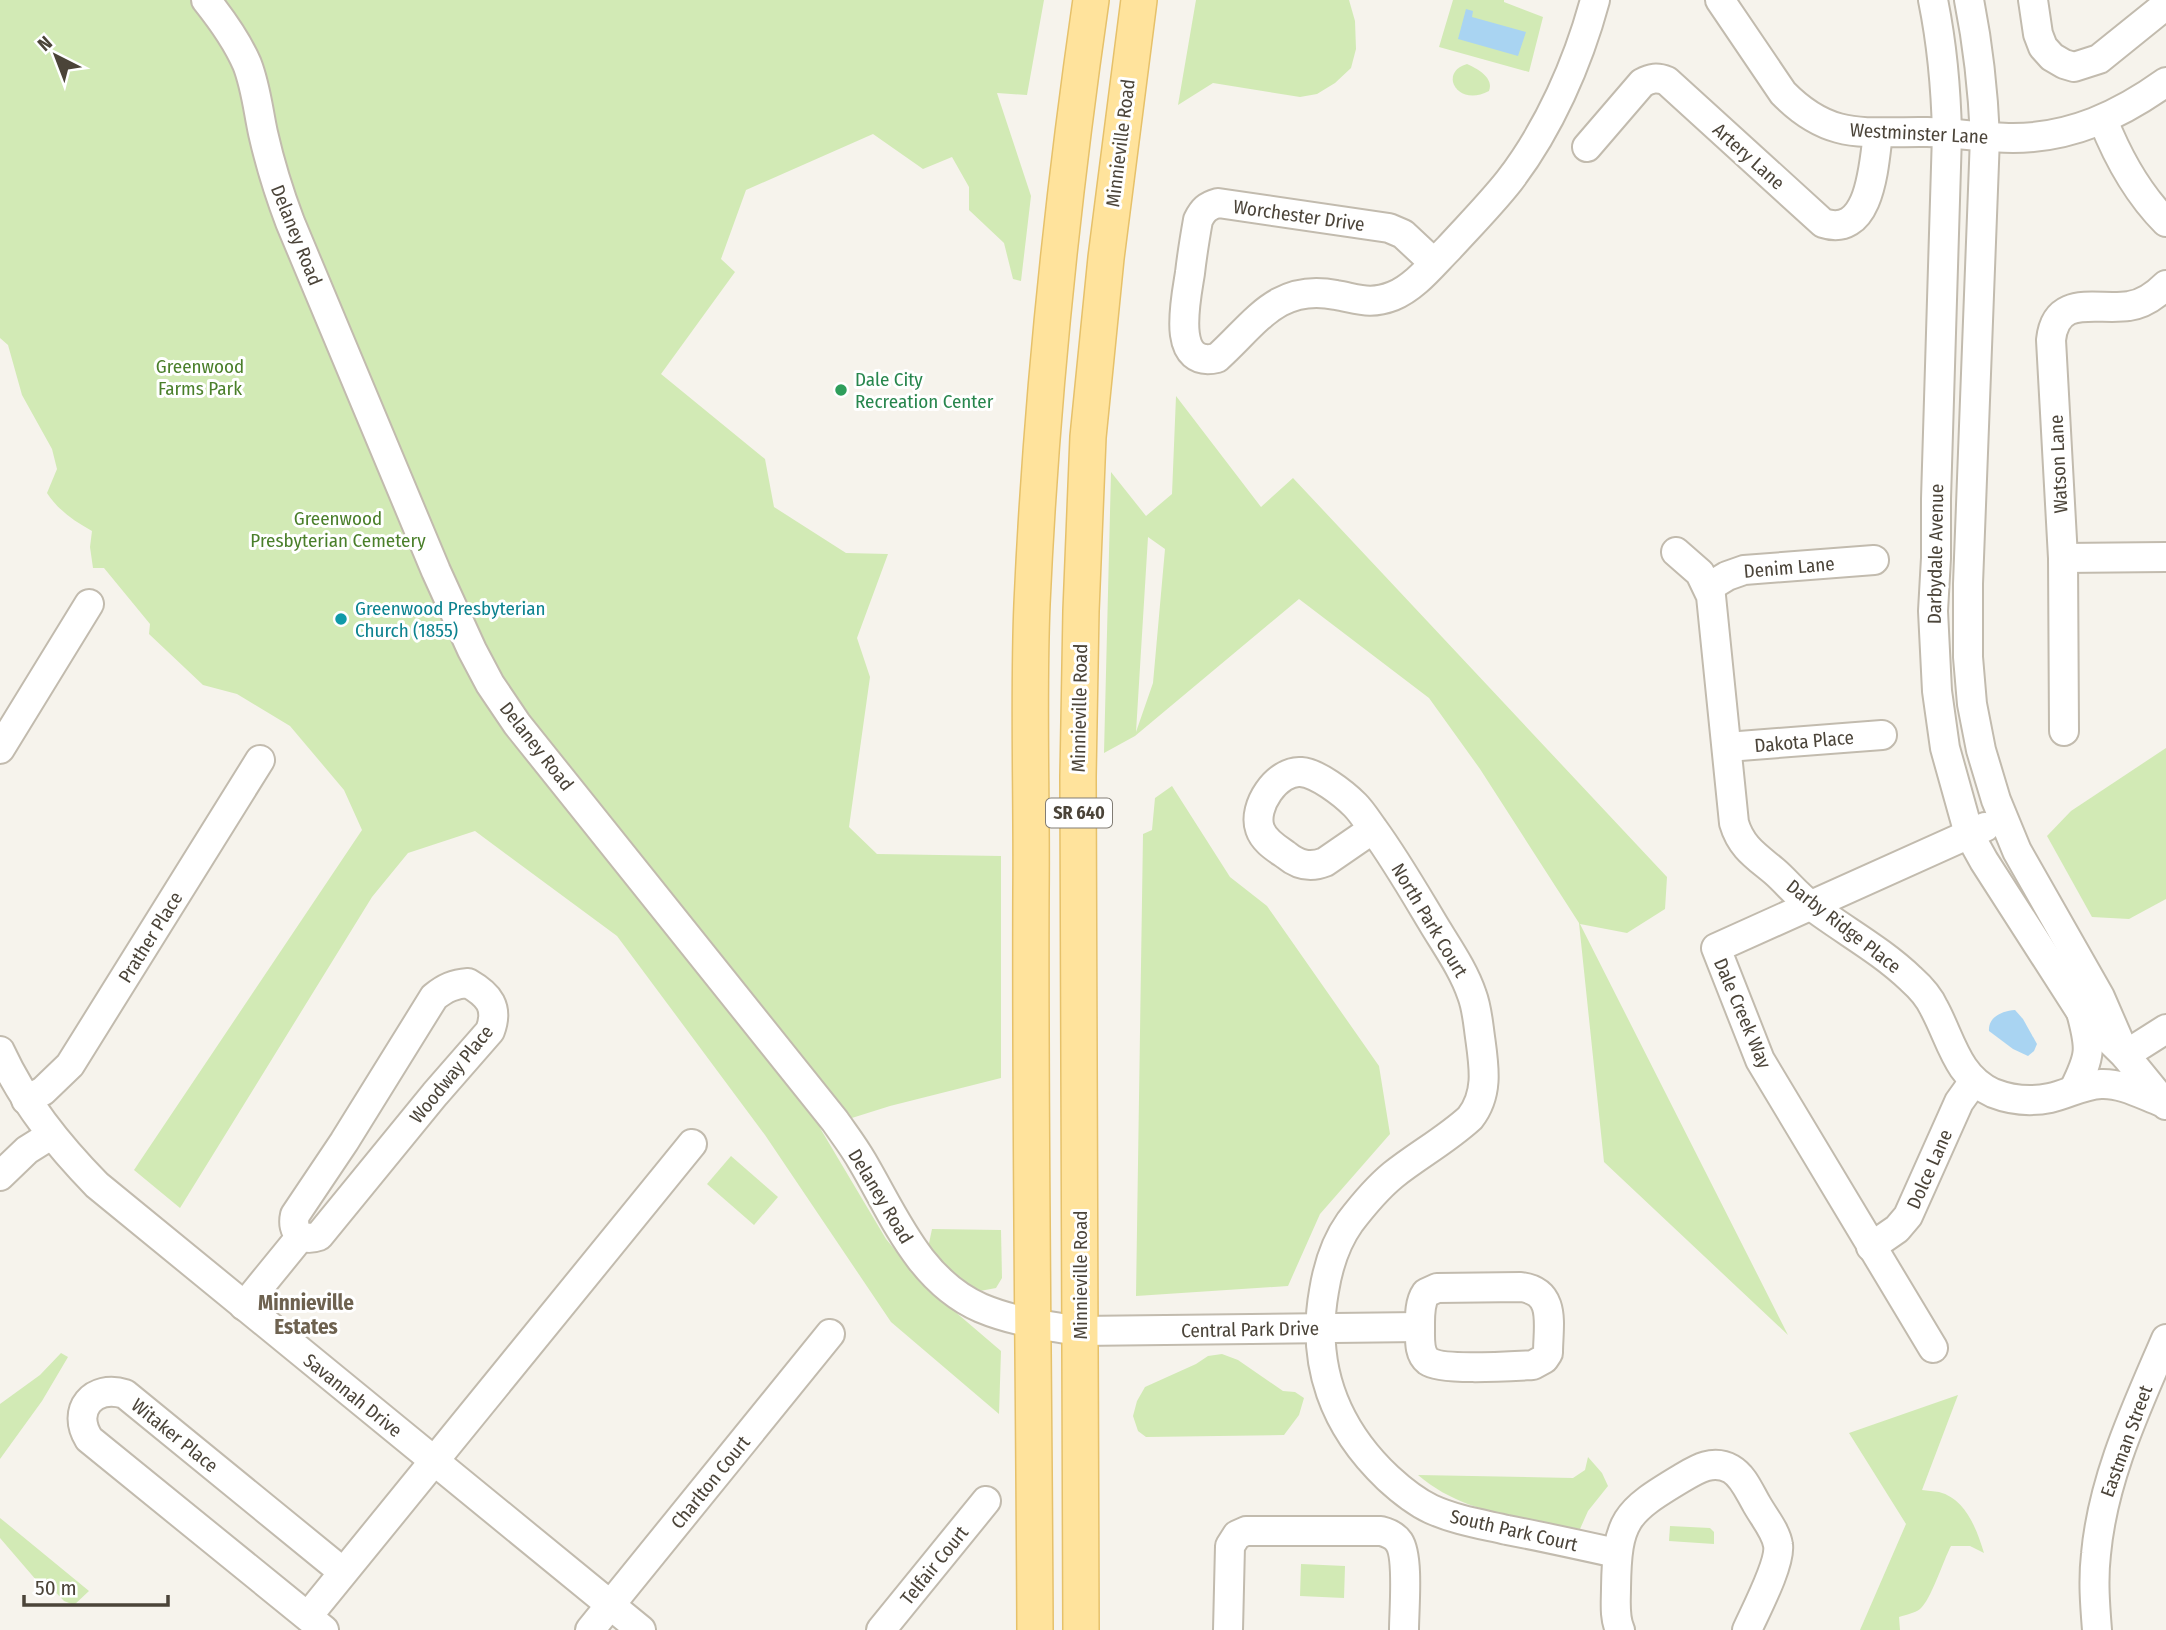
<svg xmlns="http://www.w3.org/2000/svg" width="2166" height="1630" viewBox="0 0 2166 1630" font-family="'Fira Sans Condensed',sans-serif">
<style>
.green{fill:#d2eab5;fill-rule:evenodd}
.water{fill:#a9d4f2}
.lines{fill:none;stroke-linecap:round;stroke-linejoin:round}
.minor-casing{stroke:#c2bbae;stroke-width:32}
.major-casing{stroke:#e6c16a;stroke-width:38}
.minor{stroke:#fff;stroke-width:28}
.major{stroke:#ffe39c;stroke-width:35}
.leisure-dot{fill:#2e9e5b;stroke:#fff;stroke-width:2.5}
.culture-dot{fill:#0f9aa8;stroke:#fff;stroke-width:2.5}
.labels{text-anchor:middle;stroke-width:6;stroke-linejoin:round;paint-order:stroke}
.shield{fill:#fff;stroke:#817c74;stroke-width:2}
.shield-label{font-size:18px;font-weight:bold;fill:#4b4439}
.street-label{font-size:19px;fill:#4b4439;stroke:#fff}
.park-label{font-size:19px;fill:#4a7f2a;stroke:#fff}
.leisure-label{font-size:19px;fill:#27864d;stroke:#fff;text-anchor:start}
.culture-label{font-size:19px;fill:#0d838f;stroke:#fff;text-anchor:start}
.neighbourhood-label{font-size:21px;font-weight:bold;fill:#6e6250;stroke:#fff}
</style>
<rect width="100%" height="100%" fill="#f6f3ec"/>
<g class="green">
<path d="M 0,0 L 1044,0 L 1027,95 L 997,93 L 1031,196 L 1021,281 L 1013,279 L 1004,243 L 969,210 L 969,187 L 952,157 L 923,169 L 873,134 L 746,190 L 721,259 L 735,272 L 661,374 L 765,459 L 774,507 L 846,553 L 888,554 L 857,638 L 870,677 L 849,827 L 877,854 L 1001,856 L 1001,1078 L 890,1106 L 820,1128 L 886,1239 L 925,1286 L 1001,1351 L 999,1414 L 891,1322 L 765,1135 L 617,936 L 475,831 L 408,853 L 372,897 L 180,1208 L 134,1170 L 362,830 L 344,790 L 290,726 L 237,694 L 203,685 L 149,634 L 150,624 L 104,568 L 93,568 L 90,547 L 92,531 C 74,521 58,510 47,493 L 57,469 L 52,449 L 22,395 L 8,345 L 0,338 Z"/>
<polygon points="1196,0 1349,0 1355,21 1356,49 1351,68 1335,83 1317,94 1300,97 1213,83 1178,105"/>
<polygon points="1453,0 1504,0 1504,2 1543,17 1529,72 1439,47"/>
<path d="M 1467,64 C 1478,69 1494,78 1489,91 C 1457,108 1438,72 1467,64 Z"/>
<path d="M 1176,396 L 1261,507 L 1293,478 L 1667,877 L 1665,909 L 1627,933 L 1580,924 L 1788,1335 L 1604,1162 L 1579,923 L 1480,769 L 1429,698 L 1299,599 L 1135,736 L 1104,753 L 1111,472 L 1146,516 L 1172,494 ZM 1148,537 L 1165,549 L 1153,683 L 1136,732 Z"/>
<polygon points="2166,748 2166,899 2129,919 2092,917 2047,836 2071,811"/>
<polygon points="1172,786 1230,877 1267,906 1379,1066 1390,1134 1320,1214 1288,1286 1136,1296 1143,834 1152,830 1155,798"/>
<polygon points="731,1156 778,1197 754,1225 707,1184"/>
<polygon points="932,1229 1001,1230 1002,1278 996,1288 980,1291 957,1277 928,1248"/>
<polygon points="61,1353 68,1357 42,1401 0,1459 0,1404 40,1375"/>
<polygon points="1222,1354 1238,1360 1283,1391 1295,1392 1304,1398 1299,1415 1284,1435 1146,1437 1138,1431 1133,1416 1137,1401 1145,1387 1196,1364 1208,1356"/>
<path d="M 1958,1395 L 1922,1490 C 1927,1491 1934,1491 1939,1492 C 1966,1499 1977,1530 1984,1553 L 1970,1546 L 1951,1546 C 1943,1561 1931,1600 1920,1609 C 1915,1613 1905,1615 1899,1617 L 1900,1630 L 1860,1630 L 1906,1524 L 1849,1433 Z"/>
<path d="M 1588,1457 L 1602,1473 L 1608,1486 L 1588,1511 L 1580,1529 C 1524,1518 1463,1514 1418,1475 L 1573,1478 L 1585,1470 Z"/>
<polygon points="0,1518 5,1522 89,1591 74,1605 64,1601 49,1585 37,1581 0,1538"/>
<polygon points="1670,1526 1710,1528 1714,1532 1714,1544 1669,1541"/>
<polygon points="1301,1564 1345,1566 1344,1598 1300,1596"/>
</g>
<g class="water">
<polygon points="1466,9 1473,11 1472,17 1526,32 1518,56 1458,39"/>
<path d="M 2015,1010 L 2023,1019 L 2037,1044 L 2034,1051 L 2028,1056 L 2013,1049 L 1989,1031 C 1988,1017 2002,1011 2015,1010 Z"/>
</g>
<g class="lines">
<defs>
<g id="minor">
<path d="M 206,0 C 222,20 237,41 247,64 C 256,87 258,110 263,133 C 270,164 279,193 290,222 L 436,571 L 472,650 L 490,684 L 517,724 L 835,1121 C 844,1134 854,1147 862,1161 C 894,1215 919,1281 981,1308 C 1012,1321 1046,1326 1080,1331 L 1420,1327"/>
<path d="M 1720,0 L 1783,93 C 1831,142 1866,131 1927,132 C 1956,133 1984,138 2013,138 C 2071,138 2120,115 2166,82"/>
<path d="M 1933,0 C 1942,44 1946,89 1947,134 L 1936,499 L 1936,558 L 1933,611 L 1937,691 L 1945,748 L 1969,834 L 1984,861 L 2081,1012 L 2125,1055 L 2166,1105"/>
<path d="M 1969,0 C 1978,45 1983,90 1985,137 L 1968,584 L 1968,657 L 1972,704 L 1981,750 L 1996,800 L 2017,851 L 2100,997 L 2120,1043"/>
<polyline points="2033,0 2038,34 2043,47 2052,57 2064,64 2074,67 2099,59 2166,5"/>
<path d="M 2103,120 C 2118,158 2137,193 2166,222"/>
<path d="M 1587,147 L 1642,83 C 1651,78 1657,77 1667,81 L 1823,223 C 1871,239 1874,163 1878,133"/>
<path d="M 1434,263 L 1403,234 L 1389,228 L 1218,203 C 1207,206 1203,210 1198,220 C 1195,237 1192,255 1190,273 C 1186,299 1170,369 1217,358 C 1255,324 1277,283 1336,295 C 1359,299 1370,305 1393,296 C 1415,287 1432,265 1449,248 C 1469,226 1490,205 1509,181 C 1549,129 1578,63 1595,0"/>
<path d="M 1676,552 L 1700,573 L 1711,596 L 1734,823 C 1741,847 1756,856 1774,871 C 1787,882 1798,897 1813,907 C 1845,931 1882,951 1911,979 C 1920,987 1929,997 1934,1008 C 1951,1039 1957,1077 1993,1093 C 2011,1100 2031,1102 2050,1098 C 2068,1094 2082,1085 2101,1084 C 2122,1083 2143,1095 2162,1102"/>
<polyline points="2063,558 2166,557"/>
<polyline points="1709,587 1727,576 1744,570 1874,560"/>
<path d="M 2064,731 L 2063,558 L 2051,340 C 2056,293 2097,311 2129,306 C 2144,304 2156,295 2166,285"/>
<polyline points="1727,747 1882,735"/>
<polyline points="0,749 89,604"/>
<path d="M 1373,829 L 1325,862 C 1310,868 1298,865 1286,855 C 1276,848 1264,841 1260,829 C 1252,807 1277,770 1301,772 C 1317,773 1343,793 1355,805 C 1362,812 1368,822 1374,830 C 1395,859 1413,890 1431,920 C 1445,944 1463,968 1472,995 C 1477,1008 1478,1023 1480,1037 C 1484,1066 1489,1094 1470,1118 C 1446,1140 1418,1155 1393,1175 C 1376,1189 1363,1205 1350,1222 C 1335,1243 1328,1266 1324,1291 C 1311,1364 1334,1427 1388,1478 C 1401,1490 1414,1501 1431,1509 C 1455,1520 1481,1524 1507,1530 C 1544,1537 1580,1545 1616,1553"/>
<path d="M 468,983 C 489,995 499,1007 490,1031 L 435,1094 L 319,1236 C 302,1242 291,1232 295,1215 L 344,1142 L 434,997 C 445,988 454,984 468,983 Z"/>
<path d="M 0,1051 C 24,1103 58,1145 97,1185 L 641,1630"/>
<polyline points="2125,1055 2166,1029"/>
<path d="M 2074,1089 C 2091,1055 2091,1049 2081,1012"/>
<polyline points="26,1100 43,1091 70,1065 260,760"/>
<polyline points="0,1176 27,1150 51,1135"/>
<polyline points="1871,1247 1897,1229 1908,1216 1959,1102 1974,1081"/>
<path d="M 1521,1287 C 1557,1292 1548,1325 1548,1353 L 1544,1359 L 1533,1365 C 1513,1366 1442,1371 1428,1361 C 1419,1354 1420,1341 1420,1330 C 1420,1318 1419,1303 1426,1293 L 1437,1288 Z"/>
<polyline points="244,1306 301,1236"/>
<polyline points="1933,1348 1760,1060 1716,948 1985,827"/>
<polyline points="308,1616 692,1144"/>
<path d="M 324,1630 L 89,1439 C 71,1410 93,1384 125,1394 L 343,1572"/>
<polyline points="590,1630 830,1334"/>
<polyline points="881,1630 986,1501"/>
<path d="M 1228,1630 L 1230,1546 L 1237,1535 L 1246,1531 L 1381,1531 C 1389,1533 1395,1536 1399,1542 C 1409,1557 1404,1610 1404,1630"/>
<path d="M 1620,1630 C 1614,1617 1616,1602 1616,1588 C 1617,1520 1625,1512 1682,1478 C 1697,1469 1713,1459 1731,1469 C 1743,1476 1749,1491 1756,1503 C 1763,1516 1776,1531 1778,1545 C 1781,1563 1755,1612 1747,1630"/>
<path d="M 2097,1630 C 2095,1605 2093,1580 2096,1554 C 2103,1478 2136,1409 2166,1339"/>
</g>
<g id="major">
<path d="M 1035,1630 C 1034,1384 1030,1138 1031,891 C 1032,796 1028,700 1032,604 C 1041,402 1062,201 1091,0"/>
<polyline points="1081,1630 1078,777 1081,611 1088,437 1106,258 1139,0"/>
</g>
</defs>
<use href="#minor" class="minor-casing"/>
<use href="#major" class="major-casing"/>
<use href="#minor" class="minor"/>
<use href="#major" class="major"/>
</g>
<circle class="leisure-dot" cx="841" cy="390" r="7"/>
<circle class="culture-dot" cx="341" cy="619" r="7"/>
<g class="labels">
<rect class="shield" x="1046" y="798.5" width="66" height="29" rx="5"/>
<g class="shield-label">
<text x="1079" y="819">SR 640</text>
</g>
<g class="street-label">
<text transform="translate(1919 133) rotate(3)" y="7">Westminster Lane</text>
<text transform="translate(1120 143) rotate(-83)" y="7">Minnieville Road</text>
<text transform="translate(1749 156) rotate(42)" y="7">Artery Lane</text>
<text transform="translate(1299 215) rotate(8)" y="7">Worchester Drive</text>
<text transform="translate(297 235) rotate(68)" y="7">Delaney Road</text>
<text transform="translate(2058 464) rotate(-93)" y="7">Watson Lane</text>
<text transform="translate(1935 554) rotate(-89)" y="7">Darbydale Avenue</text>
<text transform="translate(1789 567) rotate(-5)" y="7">Denim Lane</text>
<text transform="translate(1079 708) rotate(-89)" y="7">Minnieville Road</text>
<text transform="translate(1804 741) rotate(-5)" y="7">Dakota Place</text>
<text transform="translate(537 746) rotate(52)" y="7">Delaney Road</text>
<text transform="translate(1430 920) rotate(59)" y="7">North Park Court</text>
<text transform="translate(1844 926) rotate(38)" y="7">Darby Ridge Place</text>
<text transform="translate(150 937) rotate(-58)" y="7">Prather Place</text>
<text transform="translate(1743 1013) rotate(67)" y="7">Dale Creek Way</text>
<text transform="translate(451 1074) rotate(-51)" y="7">Woodway Place</text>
<text transform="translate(1929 1169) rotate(-66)" y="7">Dolce Lane</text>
<text transform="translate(881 1196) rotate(59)" y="7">Delaney Road</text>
<text transform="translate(1080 1275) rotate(-90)" y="7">Minnieville Road</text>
<text transform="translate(1250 1329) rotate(-1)" y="7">Central Park Drive</text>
<text transform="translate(353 1395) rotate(39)" y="7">Savannah Drive</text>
<text transform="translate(175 1435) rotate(39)" y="7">Witaker Place</text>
<text transform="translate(2126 1441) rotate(-70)" y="7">Eastman Street</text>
<text transform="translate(710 1482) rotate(-51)" y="7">Charlton Court</text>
<text transform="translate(1514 1530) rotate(13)" y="7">South Park Court</text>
<text transform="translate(934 1565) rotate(-51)" y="7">Telfair Court</text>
</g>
<g class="park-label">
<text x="200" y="373">Greenwood<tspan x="200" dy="22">Farms Park</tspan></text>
<text x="338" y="525">Greenwood<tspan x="338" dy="22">Presbyterian Cemetery</tspan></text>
</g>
<g class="leisure-label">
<text x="855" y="386">Dale City<tspan x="855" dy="22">Recreation Center</tspan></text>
</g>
<g class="culture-label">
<text x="355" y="615">Greenwood Presbyterian<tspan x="355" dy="22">Church (1855)</tspan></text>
</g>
<g class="neighbourhood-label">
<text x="306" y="1310">Minnieville<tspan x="306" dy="24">Estates</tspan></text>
</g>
</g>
<g transform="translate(56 56) rotate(318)" stroke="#ffffff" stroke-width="5" paint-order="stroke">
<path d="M0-5L12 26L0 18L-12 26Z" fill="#4b4439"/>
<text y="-10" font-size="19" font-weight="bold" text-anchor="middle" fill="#4b4439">N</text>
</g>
<path d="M24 1595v10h144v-10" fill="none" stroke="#4b4439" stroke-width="3.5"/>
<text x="35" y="1595" font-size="21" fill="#4b4439" stroke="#ffffff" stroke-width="5" paint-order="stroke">50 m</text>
</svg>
